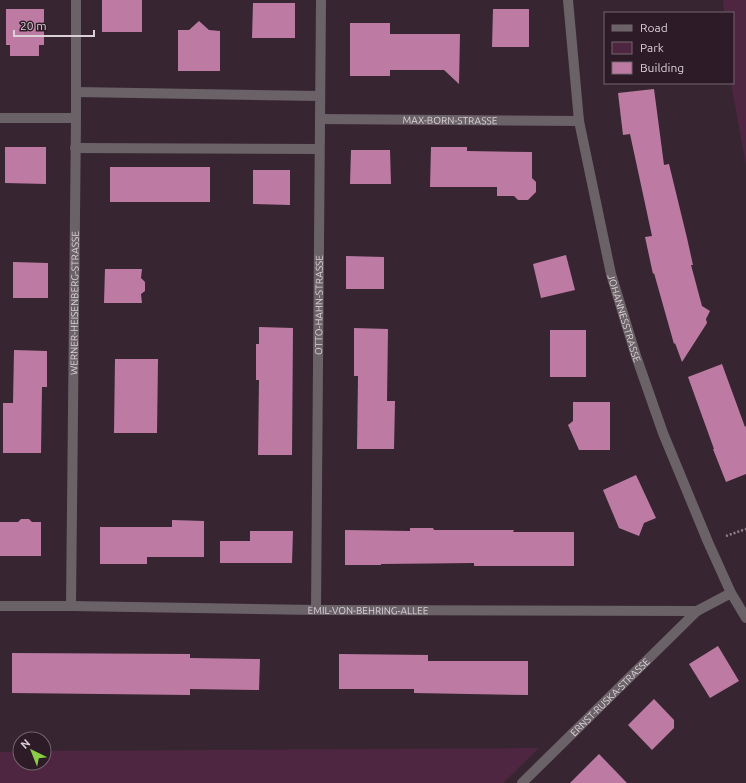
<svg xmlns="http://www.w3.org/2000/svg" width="746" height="783" viewBox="0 0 746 783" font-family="Ubuntu,sans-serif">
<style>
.green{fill:#4e2641}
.building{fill:#bd7ba4}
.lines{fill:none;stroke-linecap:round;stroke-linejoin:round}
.path{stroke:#8f8189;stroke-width:2.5;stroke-dasharray:2 2;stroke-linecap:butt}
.street{stroke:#6b6268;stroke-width:10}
.labels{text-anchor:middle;stroke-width:4;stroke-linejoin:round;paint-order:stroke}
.street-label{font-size:10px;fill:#dcd0d7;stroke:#2d1c27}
</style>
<rect width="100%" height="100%" fill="#372631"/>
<g class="green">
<polygon points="723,0 746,0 746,166 731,83 733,83 733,13 724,13"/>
<polygon points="539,748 503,783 0,783 0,752 20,752 20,763 44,763 44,751"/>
</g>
<g class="building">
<rect x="102" y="0" width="40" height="32"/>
<polygon points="253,3 295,3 295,38 252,38"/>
<polygon points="6,9 44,9 44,45 39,45 39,56 10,56 10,45 6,45"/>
<polygon points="493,9 529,9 529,47 492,47"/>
<polygon points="199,21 209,30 220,31 220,71 178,71 178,30 189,30"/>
<polygon points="350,23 390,23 390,34 460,34 459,84 444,70 390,70 390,76 350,76"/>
<polygon points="654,89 664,165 669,164 687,238 693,265 691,265 702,306 710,311 706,319 707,323 682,362 675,343 674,344 654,273 653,274 645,237 652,236 630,134 623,135 618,93"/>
<polygon points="5,147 46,147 46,184 5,183"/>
<polygon points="431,147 467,147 467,151 532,152 532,178 536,182 536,192 528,200 518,200 514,196 497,196 497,187 430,187"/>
<polygon points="351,150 390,150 391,184 350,184"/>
<rect x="110" y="167" width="100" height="35"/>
<polygon points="253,170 290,170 290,205 253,204"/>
<polygon points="566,255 575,290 541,298 533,264"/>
<polygon points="346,256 384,257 384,289 346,289"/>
<polygon points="13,262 48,263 48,298 13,298"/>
<polygon points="105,269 142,269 141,278 145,282 145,291 141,294 142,303 104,303"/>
<polygon points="259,327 293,328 292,455 258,455 259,380 256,380 256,344 259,344"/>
<polygon points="354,328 388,329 387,401 395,401 394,449 357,449 358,376 354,376"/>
<rect x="550" y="330" width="36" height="47"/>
<polygon points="14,350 47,351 47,387 42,387 41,453 3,453 3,403 13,403"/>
<polygon points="115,359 158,359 157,433 114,433"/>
<polygon points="722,364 745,427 746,426 746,474 726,482 713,449 714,449 688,377"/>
<polygon points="573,402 610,402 610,450 579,450 568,425 573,421"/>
<polygon points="636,475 656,518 644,523 639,536 619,528 603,490"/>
<polygon points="21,519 29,519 32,522 41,522 41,556 0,556 0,522 18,522"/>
<polygon points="172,520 204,521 204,557 147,557 147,564 100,564 100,527 172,527"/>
<polygon points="410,528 433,528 434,530 514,530 513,532 574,532 574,566 474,566 474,563 381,564 381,565 345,565 345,530 410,531"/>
<polygon points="250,531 293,531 292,563 220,563 220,541 250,541"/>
<polygon points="718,646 739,681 710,698 689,664"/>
<polygon points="12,653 190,654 190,658 260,659 259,690 190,689 190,695 12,693"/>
<polygon points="339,654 428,655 428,661 528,661 528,695 414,693 414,689 339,689"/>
<polygon points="654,699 674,720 674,728 652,750 628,725"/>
<polygon points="599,754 627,783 570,783"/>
</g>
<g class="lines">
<polyline class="path" points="726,536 746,529"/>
<g class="street">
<path id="s1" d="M 568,0 L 579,121 L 611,274 L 636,356 L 663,433 L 708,542 L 731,593 L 746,618"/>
<polyline points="76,92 320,96"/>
<polyline points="0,118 76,118"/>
<path id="s2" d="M 320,119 L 579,121"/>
<polyline points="75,148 319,149"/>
<path id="s3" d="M 0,606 L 71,606 L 316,610 L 697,611 L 731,593"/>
<path id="s4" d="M 71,606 L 76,118 L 76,0"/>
<path id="s5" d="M 316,610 L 321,0"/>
<path id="s6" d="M 522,783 L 697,611"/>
</g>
</g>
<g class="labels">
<g class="street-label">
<text dy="4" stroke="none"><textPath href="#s2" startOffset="130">MAX-BORN-STRASSE</textPath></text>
<text dy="4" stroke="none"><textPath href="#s4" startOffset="303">WERNER-HEISENBERG-STRASSE</textPath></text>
<text dy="4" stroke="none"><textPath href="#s5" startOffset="305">OTTO-HAHN-STRASSE</textPath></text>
<text dy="4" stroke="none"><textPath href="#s1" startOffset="324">JOHANNESSTRASSE</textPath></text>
<text dy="4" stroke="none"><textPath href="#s3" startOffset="368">EMIL-VON-BEHRING-ALLEE</textPath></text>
<text dy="4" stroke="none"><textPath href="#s6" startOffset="123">ERNST-RUSKA-STRASSE</textPath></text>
</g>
</g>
<rect x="604" y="12" width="130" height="72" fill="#2d1c27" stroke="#73646d"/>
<rect x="612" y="25" width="20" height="6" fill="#6b6268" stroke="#73646d"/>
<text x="640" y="32" font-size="12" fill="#dcd0d7">Road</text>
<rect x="612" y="42" width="20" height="12" fill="#4e2641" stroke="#73646d"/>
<text x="640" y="52" font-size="12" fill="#dcd0d7">Park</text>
<rect x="612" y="62" width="20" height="12" fill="#bd7ba4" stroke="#73646d"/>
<text x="640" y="72" font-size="12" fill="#dcd0d7">Building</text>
<g transform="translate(32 751) rotate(317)"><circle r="19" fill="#2d1c27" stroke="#73646d"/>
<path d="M0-3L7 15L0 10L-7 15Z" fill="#8bce46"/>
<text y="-6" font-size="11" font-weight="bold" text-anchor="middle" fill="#dcd0d7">N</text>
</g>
<path d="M14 30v6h80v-6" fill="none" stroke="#dcd0d7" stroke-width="2"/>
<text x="20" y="30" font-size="12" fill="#dcd0d7" stroke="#2d1c27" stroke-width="3" paint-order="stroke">20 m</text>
</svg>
